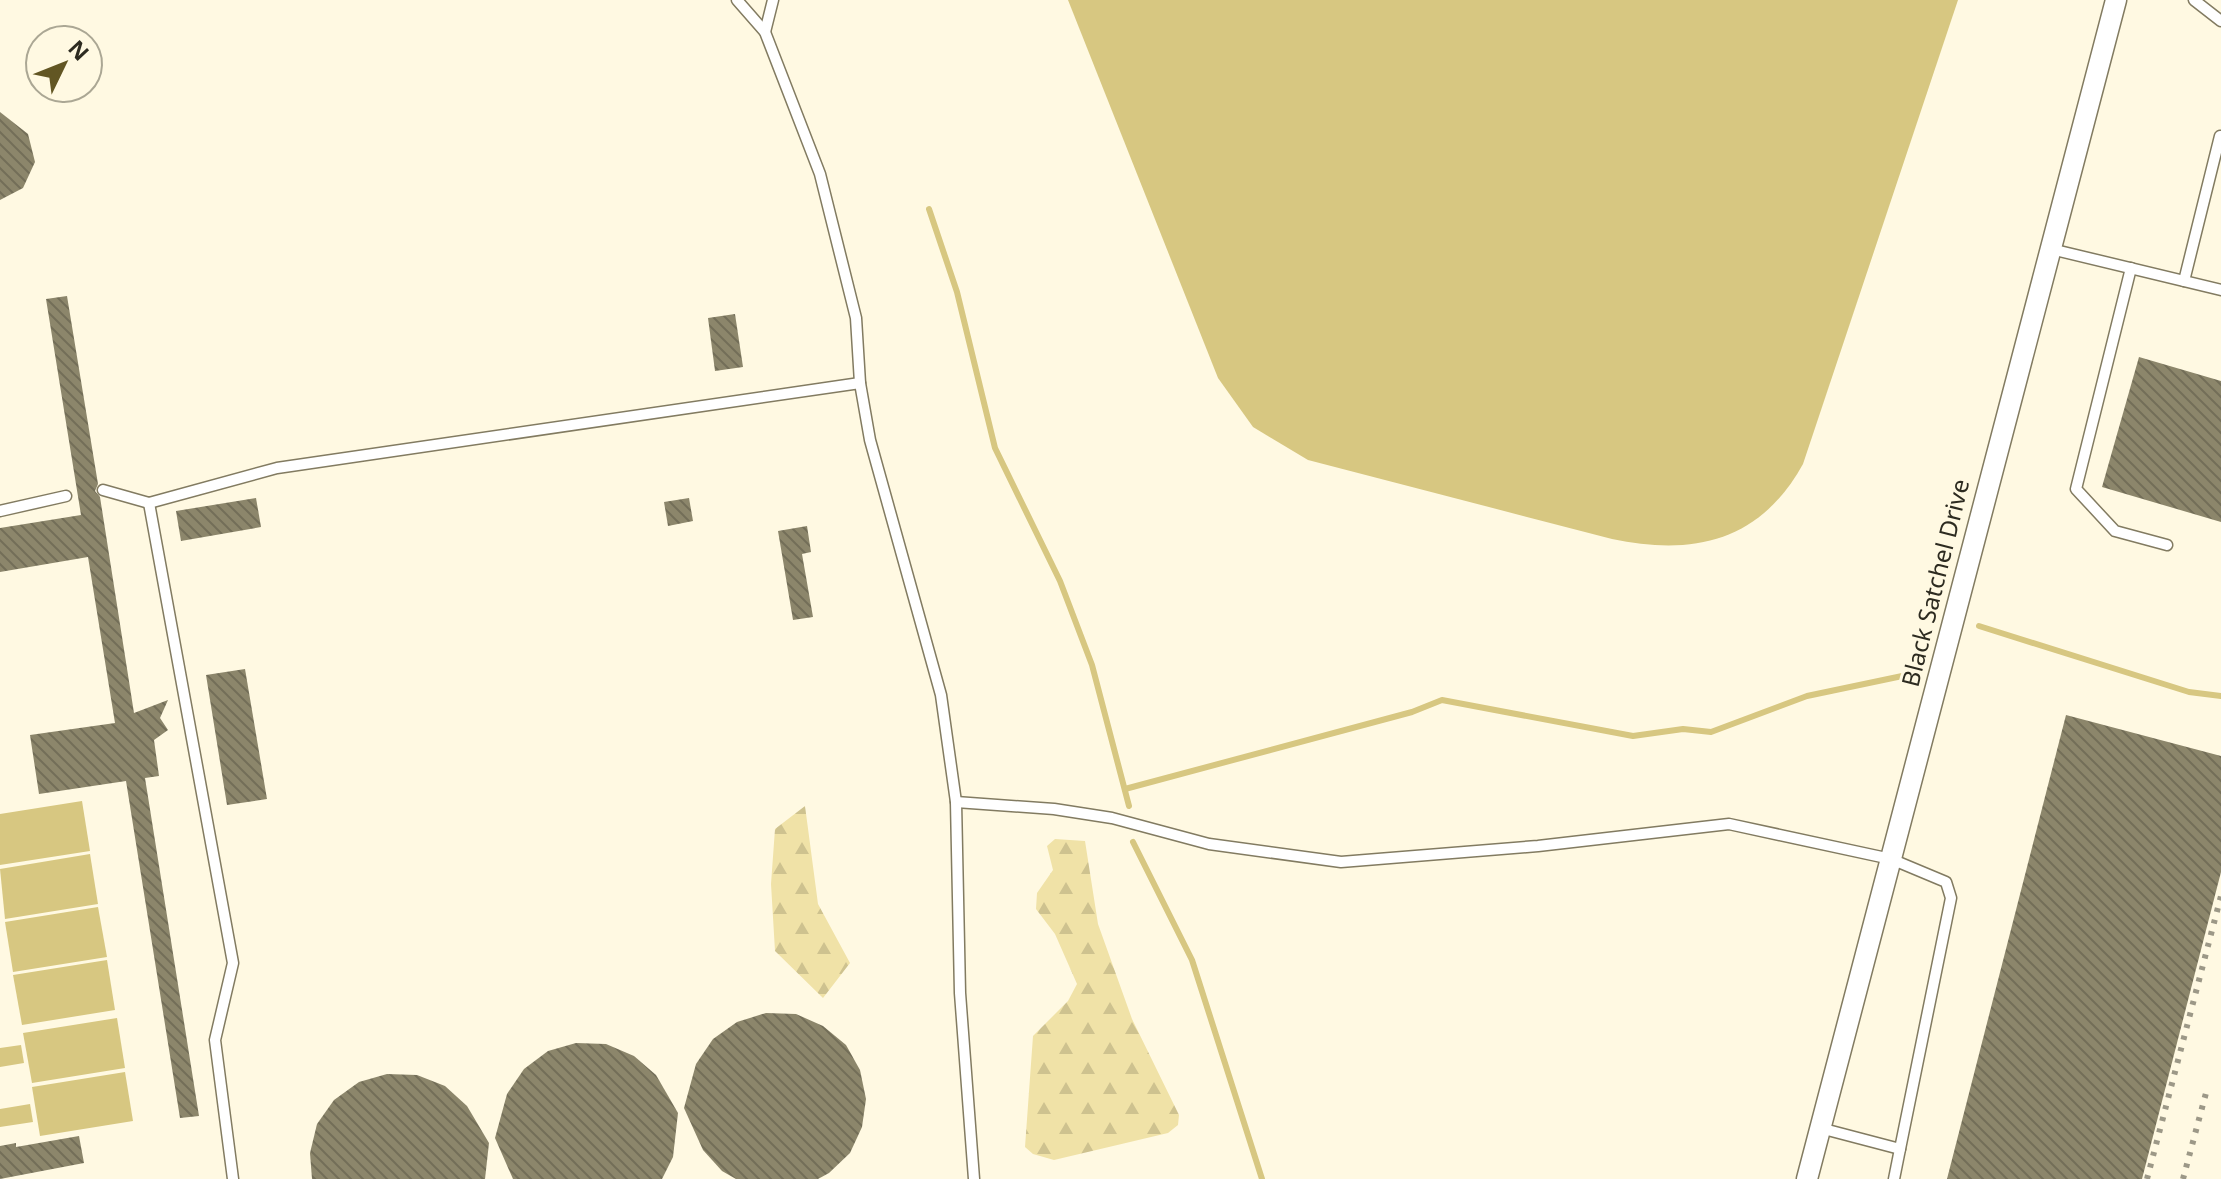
<svg xmlns="http://www.w3.org/2000/svg" width="2221" height="1179" viewBox="0 0 2221 1179" font-family="'Noto Sans',sans-serif">
<style>
.forest{fill:url(#forest-firs)}
.water{fill:#d7c781}
.lines{fill:none;stroke-linecap:round;stroke-linejoin:round}
.stream{stroke:#d7c781;stroke-width:6}
.building{fill:url(#building-back-hatch)}
.service-casing{stroke:#827b61;stroke-width:13}
.minor-casing{stroke:#827b61;stroke-width:23}
.service{stroke:#fff;stroke-width:10}
.minor{stroke:#fff;stroke-width:20}
.rail{stroke:#9c9887;stroke-width:6;stroke-dasharray:4 8;stroke-linecap:butt}
.labels{text-anchor:middle;stroke-width:6;stroke-linejoin:round;paint-order:stroke}
.street-label{font-size:24px;fill:#2d2b20;stroke:#fff9e2}
</style>
<defs>
<pattern id="forest-firs" width="22" height="20" patternUnits="userSpaceOnUse" patternTransform="scale(2)"><rect width="22" height="20" fill="#f0e2a7"/><path d="M5 1l3.5 6h-7zM16 11l3.5 6h-7z" fill="#cec28f"/></pattern>
<pattern id="building-back-hatch" width="6" height="6" patternUnits="userSpaceOnUse" patternTransform="scale(2)"><rect width="6" height="6" fill="#8c866b"/><path d="M-1 5l2 2M0 0l6 6M5-1l2 2" fill="none" stroke="#736e58"/></pattern>
</defs>
<rect width="100%" height="100%" fill="#fff9e2"/>
<g class="forest">
<polygon points="805,806 818,904 850,963 823,998 775,951 771,884 775,829"/>
<polygon points="1055,839 1085,841 1098,924 1132,1019 1179,1115 1178,1125 1168,1133 1054,1160 1033,1154 1025,1147 1033,1036 1068,1001 1077,984 1055,934 1036,909 1037,893 1053,870 1047,846"/>
</g>
<g class="water">
<path d="M 1068,0 L 1958,0 L 1803,464 C 1760,542 1693,556 1612,539 L 1308,460 L 1253,427 L 1218,378 Z"/>
<polygon points="82,801 90,851 0,865 0,814"/>
<polygon points="90,854 98,904 5,919 0,869"/>
<polygon points="98,907 107,957 13,972 5,922"/>
<polygon points="107,960 115,1010 22,1025 13,975"/>
<polygon points="117,1018 125,1068 32,1083 23,1033"/>
<polygon points="21,1045 24,1063 0,1067 0,1048"/>
<polygon points="125,1072 133,1121 40,1136 32,1087"/>
<polygon points="30,1104 33,1122 0,1127 0,1109"/>
</g>
<g class="lines">
<g class="stream">
<polyline points="929,209 957,292 995,448 1060,581 1092,665 1129,806"/>
<polyline points="1979,626 2189,692 2221,696"/>
<polyline points="1125,789 1412,712 1442,700 1633,736 1683,729 1711,732 1807,696 1907,675"/>
<polyline points="1133,842 1192,960 1262,1179"/>
</g>
</g>
<g class="building">
<polygon points="0,112 28,134 35,162 23,188 0,200"/>
<polygon points="67,296 98,484 95,491 100,497 134,713 168,700 160,718 168,730 154,740 159,776 145,778 199,1116 180,1118 126,781 39,794 30,735 115,723 88,557 0,572 0,528 81,515 46,299"/>
<polygon points="735,314 743,367 715,371 708,318"/>
<polygon points="2139,357 2221,381 2221,522 2102,487"/>
<polygon points="256,498 261,527 181,541 176,511"/>
<polygon points="689,498 693,521 668,526 664,502"/>
<polygon points="807,526 811,552 802,554 813,617 793,620 778,531"/>
<polygon points="245,669 267,799 227,805 206,675"/>
<polygon points="2066,715 2221,756 2221,872 2142,1179 1947,1179"/>
<polygon points="766,1013 796,1014 823,1026 846,1045 860,1070 866,1099 862,1127 850,1153 829,1173 818,1179 736,1179 722,1171 703,1150 684,1108 696,1064 713,1039 737,1022"/>
<polygon points="576,1043 606,1044 634,1056 656,1075 678,1113 673,1157 662,1179 513,1179 495,1138 507,1094 524,1069 548,1051"/>
<polygon points="387,1074 417,1075 445,1086 467,1106 489,1143 485,1179 312,1179 310,1153 317,1124 334,1100 359,1082"/>
<polygon points="79,1136 84,1163 0,1179 0,1146 16,1143 16,1147"/>
</g>
<g class="lines">
<defs>
<g id="service">
<polyline points="737,0 765,32 820,174 856,318 860,383"/>
<polyline points="2194,0 2221,21"/>
<polyline points="765,32 773,0"/>
<polyline points="2051,249 2221,290"/>
<polyline points="2131,268 2076,489 2115,531 2167,545"/>
<polyline points="2184,281 2220,136"/>
<polyline points="103,490 149,503 277,468 860,383 870,440 941,695 956,802 960,993 974,1179"/>
<polyline points="149,503 233,963 215,1040 233,1179"/>
<polyline points="0,511 66,496"/>
<polyline points="956,802 1054,809 1112,818 1209,844 1341,862 1538,846 1729,824 1891,859 1946,882 1951,898 1900,1149 1820,1128"/>
<polyline points="1894,1179 1900,1149"/>
</g>
<polyline id="minor" points="1807,1179 2116,0"/>
</defs>
<use href="#service" class="service-casing"/>
<use href="#minor" class="minor-casing"/>
<use href="#service" class="service"/>
<use href="#minor" class="minor"/>
<g class="rail">
<polyline points="2147,1179 2221,896"/>
<polyline points="2183,1179 2206,1093"/>
</g>
</g>
<g class="labels">
<g class="street-label">
<text transform="translate(1936 583) rotate(-76)" y="8">Black Satchel Drive</text>
</g>
</g>
<g transform="translate(64 64) rotate(47)"><circle r="38" fill="#fff9e2" stroke="#aba794" stroke-width="2"/>
<path d="M0-6L14 30L0 20L-14 30Z" fill="#625623"/>
<text y="-12" font-size="22" font-weight="bold" text-anchor="middle" fill="#2d2b20">N</text>
</g>
</svg>
